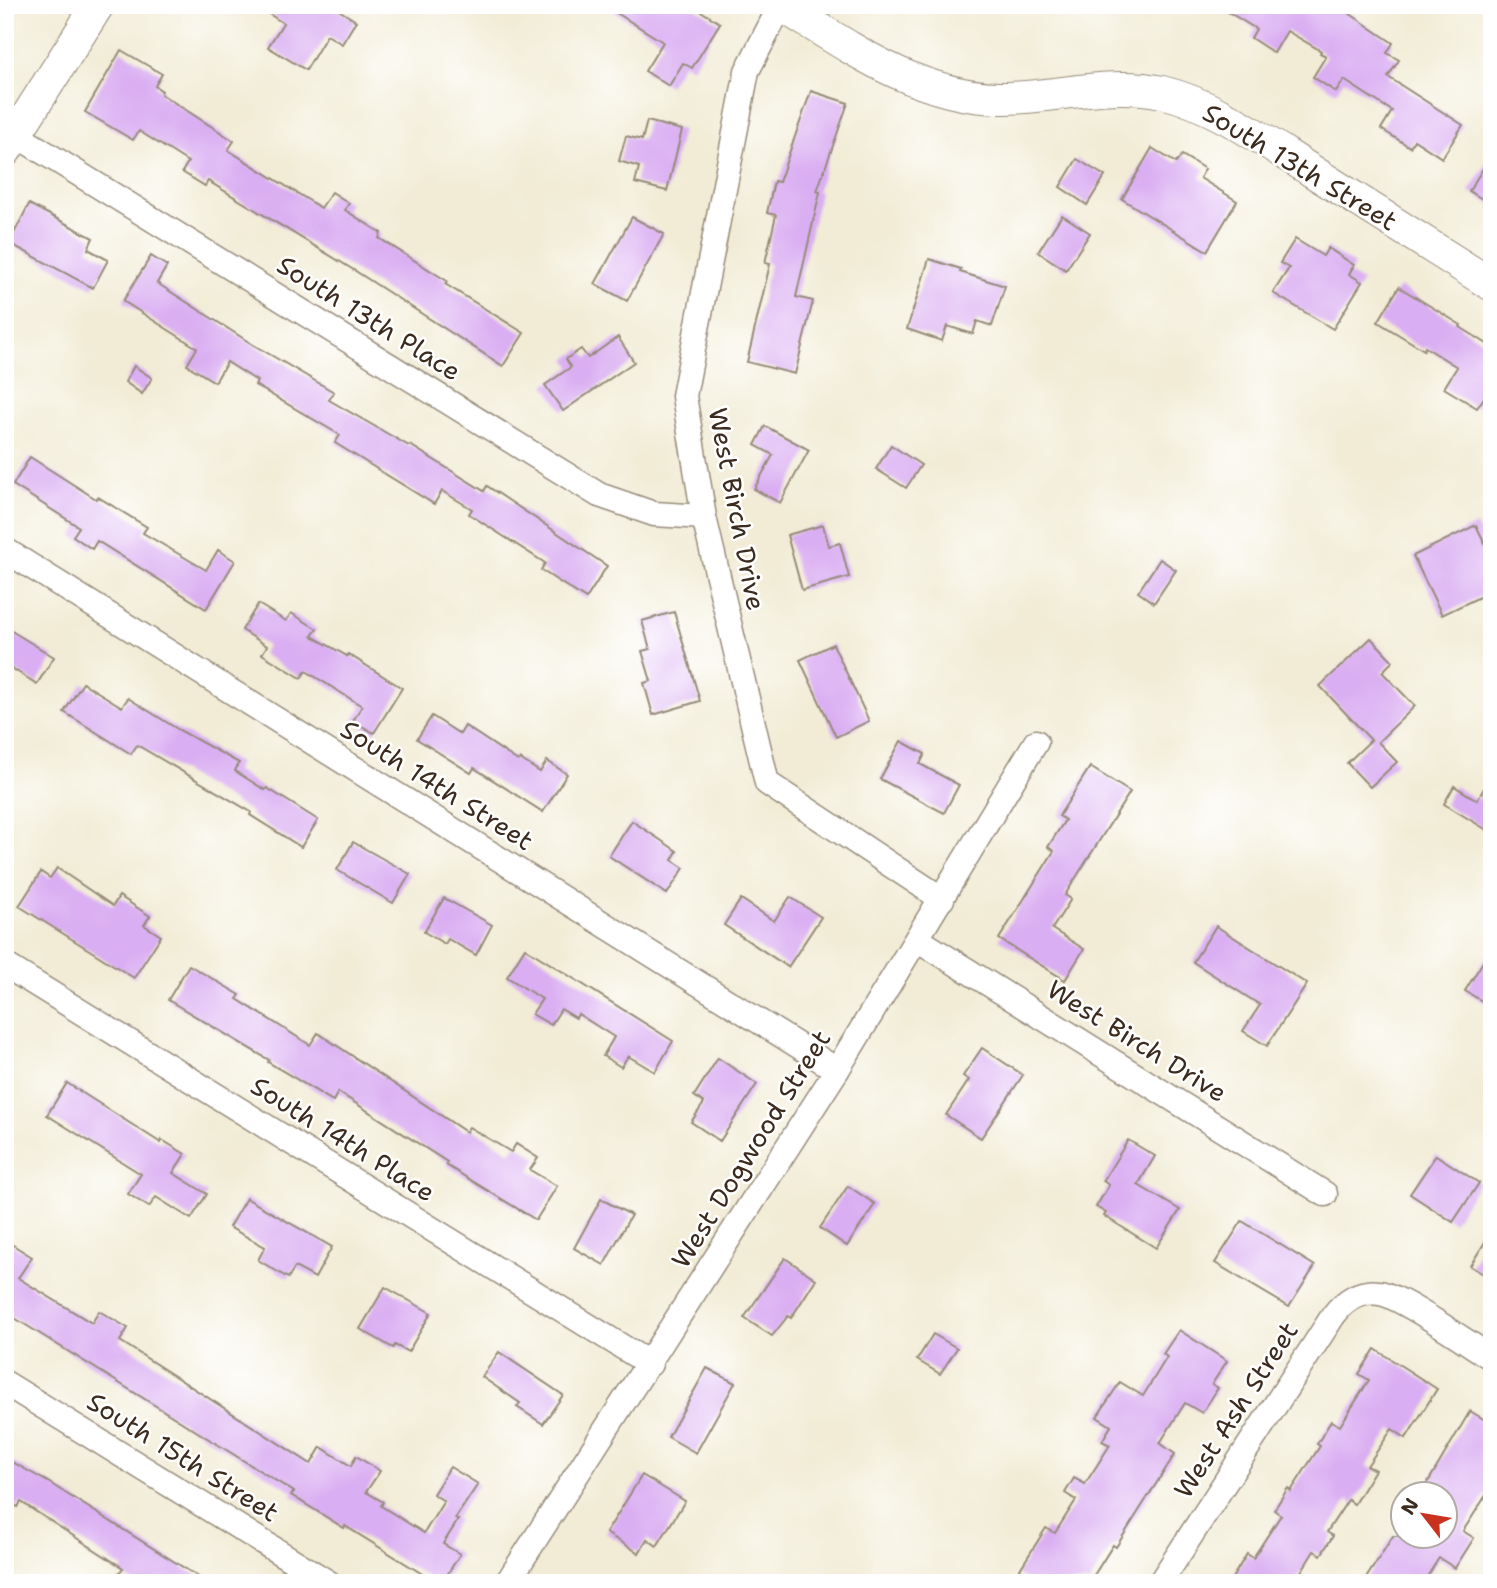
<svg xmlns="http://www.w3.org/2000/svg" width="1497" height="1588" viewBox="0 0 1497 1588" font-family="'Shantell Sans',sans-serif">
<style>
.building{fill:#daaef2}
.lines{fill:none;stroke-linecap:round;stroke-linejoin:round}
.minor-casing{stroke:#968b7a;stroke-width:27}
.tertiary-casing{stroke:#968b7a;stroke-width:34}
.minor{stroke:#fff;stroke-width:24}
.tertiary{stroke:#fff;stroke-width:32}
.labels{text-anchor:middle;stroke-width:5;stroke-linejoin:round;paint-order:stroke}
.street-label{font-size:26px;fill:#3b2a1e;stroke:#fff}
</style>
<rect width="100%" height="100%" fill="#fff"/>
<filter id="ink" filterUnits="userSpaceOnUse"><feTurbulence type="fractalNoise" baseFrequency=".0143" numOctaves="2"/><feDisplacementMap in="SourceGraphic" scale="14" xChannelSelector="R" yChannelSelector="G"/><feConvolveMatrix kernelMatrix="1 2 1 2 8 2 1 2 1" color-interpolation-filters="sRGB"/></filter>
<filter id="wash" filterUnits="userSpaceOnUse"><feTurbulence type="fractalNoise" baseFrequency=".00686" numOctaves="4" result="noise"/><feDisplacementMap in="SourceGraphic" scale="28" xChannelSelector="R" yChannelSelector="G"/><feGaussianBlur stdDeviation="1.57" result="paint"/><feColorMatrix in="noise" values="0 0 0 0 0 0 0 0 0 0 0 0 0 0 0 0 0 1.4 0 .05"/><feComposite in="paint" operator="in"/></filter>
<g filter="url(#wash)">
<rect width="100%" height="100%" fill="#f2ecd6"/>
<g id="blocks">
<g class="building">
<polygon points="255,5 331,5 356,21 342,44 327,35 306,70 268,47 283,23"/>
<polygon points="604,5 691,5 720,23 692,68 683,63 669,86 645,71 663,42"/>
<polygon points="1217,5 1337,5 1393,43 1387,53 1399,60 1388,77 1463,125 1442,158 1414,140 1410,147 1381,129 1392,111 1344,80 1336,92 1313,77 1326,56 1320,53 1321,51 1287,31 1274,53 1251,38 1256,29"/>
<polygon points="121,50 162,74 155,86 162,91 161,94 234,141 228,150 321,208 332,192 349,203 345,210 381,233 379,238 447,281 445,284 524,333 503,366 357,272 208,181 205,186 182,172 188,162 139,131 133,140 85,112"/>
<polygon points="811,91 848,103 817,191 820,192 796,297 813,301 795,374 747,362 770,264 765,263 776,215 767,213 774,181 779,182"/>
<polygon points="647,121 682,130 667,191 635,183 639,167 619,161 626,136 642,140"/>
<polygon points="1152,148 1176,163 1182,155 1205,169 1200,178 1237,201 1207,251 1122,199"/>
<polygon points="1492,154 1492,205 1469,191"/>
<polygon points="1077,159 1105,176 1087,205 1060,187"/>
<polygon points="29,204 93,238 88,249 108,260 93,288 9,243"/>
<polygon points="1062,215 1090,233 1066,270 1038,252"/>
<polygon points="632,217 664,234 627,301 595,284"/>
<polygon points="1295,239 1323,256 1328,248 1354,265 1349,274 1362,282 1333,329 1273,293 1289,268 1280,263"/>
<polygon points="151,256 167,266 157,283 252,344 334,392 329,400 409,446 410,445 484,491 487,486 607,566 586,599 541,570 545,563 469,514 472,509 442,491 434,504 335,443 340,435 255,385 257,381 227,362 215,382 187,365 197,348 123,301"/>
<polygon points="929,259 961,269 960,272 1005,286 992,326 977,321 973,334 947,326 942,341 907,329"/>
<polygon points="1399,287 1461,325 1460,327 1492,347 1492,399 1486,395 1477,408 1444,388 1457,367 1425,347 1424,350 1378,322"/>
<polygon points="618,337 634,362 563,411 545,385 571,367 566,359 581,349 588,358"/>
<polygon points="134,366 152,378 142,394 125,382"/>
<polygon points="765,426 809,450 780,503 754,489 773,455 755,445"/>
<polygon points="891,445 921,465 906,488 876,469"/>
<polygon points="30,457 96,499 98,497 147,527 143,533 206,570 218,550 235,561 206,609 97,541 92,549 73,536 79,527 13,485"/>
<polygon points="823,525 829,546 840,543 849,577 802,590 787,535"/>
<polygon points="1476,525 1492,558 1492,591 1442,615 1413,556"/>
<polygon points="1160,559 1176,570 1154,603 1138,592"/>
<polygon points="258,604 286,621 291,613 317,629 312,636 347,656 348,654 402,688 374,733 353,721 362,706 306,671 301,678 262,654 267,646 242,630"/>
<polygon points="674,612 700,701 653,715 644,683 651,681 642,651 650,649 642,621"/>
<polygon points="5,627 54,657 37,684 5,664"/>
<polygon points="1371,638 1393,661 1382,672 1415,706 1378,742 1397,762 1370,787 1347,763 1371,740 1320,686"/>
<polygon points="833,644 869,721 836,737 800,660"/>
<polygon points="83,683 122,707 128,698 179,730 239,763 235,771 265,790 267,788 318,820 301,847 250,815 251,812 137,745 131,754 64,712"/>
<polygon points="432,716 460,734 465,726 518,761 520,759 540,772 547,761 567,774 543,812 474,768 471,773 417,739"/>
<polygon points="901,741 925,754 920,764 959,785 944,813 880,779"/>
<polygon points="1090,767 1130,792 1065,895 1071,899 1052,929 1084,949 1065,980 999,939 1054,851 1048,847 1065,820 1059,816"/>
<polygon points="1492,775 1492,833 1444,804 1454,786 1477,800"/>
<polygon points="632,821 677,851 672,860 684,868 667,894 609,856"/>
<polygon points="353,842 410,874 393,903 337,870"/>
<polygon points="57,868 113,906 119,896 150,916 144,925 161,936 134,978 19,906 41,872 50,878"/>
<polygon points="790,897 821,917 788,967 724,925 741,899 774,921"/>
<polygon points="444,898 492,925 476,955 448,939 445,944 424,932"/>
<polygon points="1216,926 1307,984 1267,1046 1243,1031 1260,1005 1193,962"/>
<polygon points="1492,947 1492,1007 1465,991"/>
<polygon points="525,948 673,1041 655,1072 628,1056 621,1067 603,1056 614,1037 578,1014 576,1018 561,1009 551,1025 532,1014 542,999 507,977"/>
<polygon points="189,965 240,995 237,999 310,1045 318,1033 466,1132 469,1127 511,1152 516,1144 538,1158 530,1170 557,1186 536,1220 446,1165 447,1162 338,1092 333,1101 268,1062 269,1060 168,1000"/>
<polygon points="982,1048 1023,1075 981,1138 946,1115 969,1080 963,1076"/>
<polygon points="718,1058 757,1084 720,1141 691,1122 704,1103 694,1096"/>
<polygon points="67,1083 161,1143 162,1140 185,1154 173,1173 207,1194 191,1219 156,1197 149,1207 128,1194 141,1174 47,1115"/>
<polygon points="1128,1140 1155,1156 1138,1185 1180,1210 1156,1248 1104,1216 1106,1213 1096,1207 1109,1185 1103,1181"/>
<polygon points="1436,1155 1479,1183 1453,1222 1410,1194"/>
<polygon points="848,1186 875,1204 847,1246 820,1228"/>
<polygon points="246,1198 332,1247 315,1278 295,1267 288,1278 258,1260 265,1247 229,1227"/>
<polygon points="601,1199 631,1215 604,1265 574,1248"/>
<polygon points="1242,1221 1315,1266 1289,1307 1215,1263"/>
<polygon points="1492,1231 1492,1279 1470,1266"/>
<polygon points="5,1240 32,1257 18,1278 92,1323 99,1311 128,1328 120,1341 311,1464 321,1447 351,1466 356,1456 380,1471 366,1492 383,1502 381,1506 424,1533 444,1501 433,1494 450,1467 478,1484 455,1519 458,1520 443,1544 460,1554 442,1583 437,1583 345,1526 344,1528 291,1495 294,1492 5,1312"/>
<polygon points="785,1258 816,1279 791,1318 788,1316 772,1336 744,1318"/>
<polygon points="385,1287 431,1313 408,1352 395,1345 393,1348 360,1329"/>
<polygon points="1179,1330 1227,1361 1212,1384 1218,1388 1202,1413 1185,1403 1160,1443 1175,1454 1116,1547 1113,1545 1089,1583 1032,1583 1017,1574 1046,1528 1055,1533 1076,1500 1065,1493 1074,1478 1085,1484 1110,1445 1102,1441 1111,1426 1097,1417 1120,1382 1143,1396 1167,1357 1163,1354"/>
<polygon points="933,1334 957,1348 940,1374 917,1360"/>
<polygon points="1375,1349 1437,1389 1406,1438 1392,1429 1367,1466 1375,1470 1354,1504 1348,1500 1327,1532 1333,1536 1321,1555 1314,1551 1294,1583 1229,1583 1247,1554 1253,1558 1281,1515 1274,1510 1288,1488 1291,1491 1320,1446 1317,1444 1331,1421 1340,1426 1369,1380 1359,1374"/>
<polygon points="499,1352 563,1395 543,1424 517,1407 520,1403 482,1377"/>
<polygon points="707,1368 735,1383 696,1453 668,1437"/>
<polygon points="1470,1411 1492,1424 1492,1486 1463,1531 1474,1538 1455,1568 1439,1558 1423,1583 1363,1583 1393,1536 1445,1536 1445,1494 1421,1494"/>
<polygon points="5,1458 48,1482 208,1583 134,1583 119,1573 123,1568 21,1502 18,1507 5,1499"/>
<polygon points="642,1475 685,1501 657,1546 647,1539 639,1553 606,1533"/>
</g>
</g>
</g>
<g filter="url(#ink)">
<use href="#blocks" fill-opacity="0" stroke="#968b7a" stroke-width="2"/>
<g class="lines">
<defs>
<g id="minor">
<polyline points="781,5 747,71 684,396 704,517 767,783 942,899"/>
<polyline points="16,135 599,495 654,514 704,517"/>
<polyline points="5,550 837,1070"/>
<polyline points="917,939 1325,1194"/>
<polyline points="5,965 650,1364"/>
<polyline points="5,1383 329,1583"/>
<polyline points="507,1583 837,1070 1036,742"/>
<path d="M 1160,1583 L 1333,1316 C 1344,1301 1360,1290 1379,1293 C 1400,1295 1469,1344 1492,1358"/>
</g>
<g id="tertiary">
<path d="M 781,5 C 848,46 916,96 998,98 C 1052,99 1107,80 1162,92 C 1216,105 1266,142 1312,171 C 1372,209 1432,247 1492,285"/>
<polyline points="5,151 98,5"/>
</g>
</defs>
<use href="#minor" class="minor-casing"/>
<use href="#tertiary" class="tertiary-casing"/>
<use href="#minor" class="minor"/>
<use href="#tertiary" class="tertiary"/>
</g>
</g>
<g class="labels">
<g class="street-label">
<text transform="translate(1300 167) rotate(31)" y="9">South 13th Street</text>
<text transform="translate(369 318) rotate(32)" y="9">South 13th Place</text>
<text transform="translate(737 509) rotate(79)" y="9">West Birch Drive</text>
<text transform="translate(437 785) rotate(32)" y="9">South 14th Street</text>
<text transform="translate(1137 1041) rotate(32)" y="9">West Birch Drive</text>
<text transform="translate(343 1139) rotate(32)" y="9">South 14th Place</text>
<text transform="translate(751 1149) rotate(-58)" y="9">West Dogwood Street</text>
<text transform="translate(1236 1410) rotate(-57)" y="9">West Ash Street</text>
<text transform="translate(183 1457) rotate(32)" y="9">South 15th Street</text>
</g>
</g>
<rect width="1497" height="1588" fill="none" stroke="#fff" stroke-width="28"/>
<g transform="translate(1424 1515) rotate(301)"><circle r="33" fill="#ffffff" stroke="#b1aaa5" stroke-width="2"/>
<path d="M0-5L12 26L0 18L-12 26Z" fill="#c8321e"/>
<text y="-10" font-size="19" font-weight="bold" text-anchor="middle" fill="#3b2a1e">N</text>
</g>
</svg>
